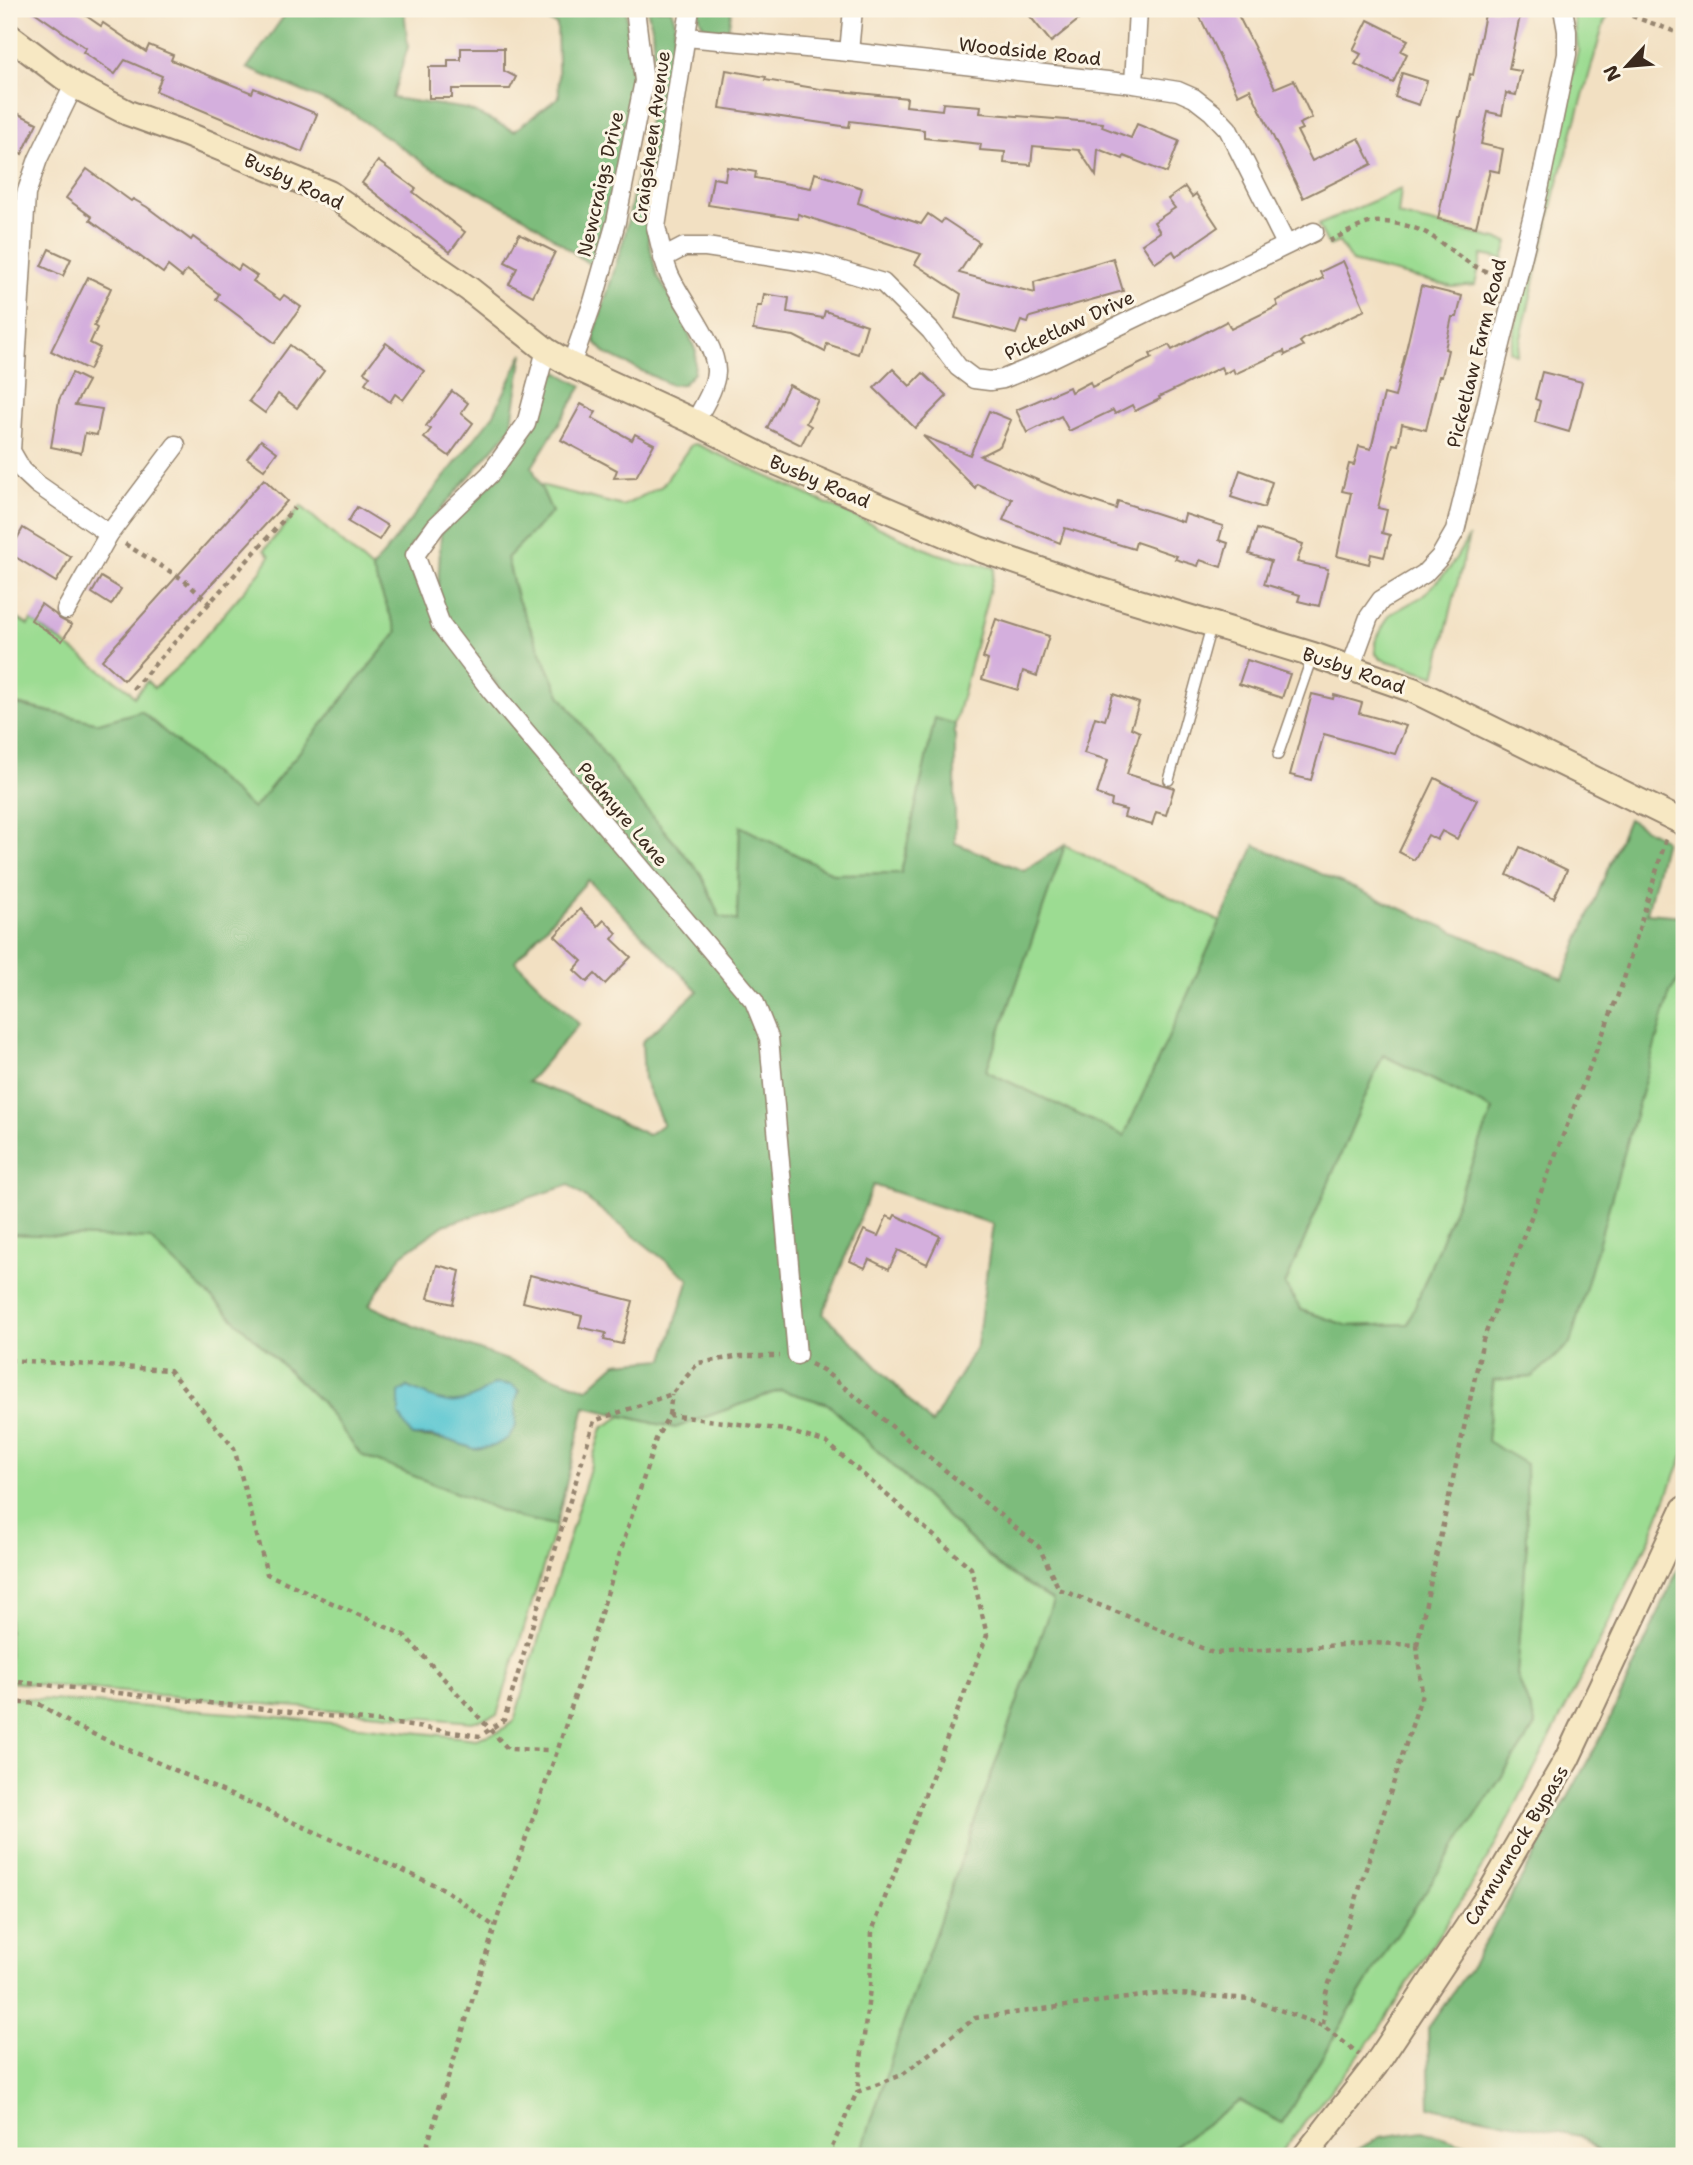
<svg xmlns="http://www.w3.org/2000/svg" width="1693" height="2165" viewBox="0 0 1693 2165" font-family="'Shantell Sans',sans-serif">
<style>
.green{fill:#9cdc92;stroke:#6c8358;stroke-width:2}
.forest{fill:#7dbc7c;stroke:#5c734d;stroke-width:2;fill-rule:evenodd}
.water{fill:#5bc7d2;stroke:#4b7878;stroke-width:2}
.building{fill:#d4afdd}
.lines{fill:none;stroke-linecap:round;stroke-linejoin:round}
.lane-casing{stroke:#968570;stroke-width:12}
.street-casing{stroke:#968570;stroke-width:21}
.secondary-casing{stroke:#968570;stroke-width:28}
.path{stroke:#968570;stroke-width:4.5;stroke-dasharray:5 5;stroke-linecap:butt}
.lane{stroke:#fff;stroke-width:9}
.street{stroke:#fff;stroke-width:18}
.secondary{stroke:#f7e8c3;stroke-width:24}
.labels{text-anchor:middle;stroke-width:6;stroke-linejoin:round;paint-order:stroke}
.street-label{font-size:19px;fill:#3b2a1e;stroke:#fcf5e5}
</style>
<rect width="100%" height="100%" fill="#fcf5e5"/>
<filter id="ink" filterUnits="userSpaceOnUse"><feTurbulence type="fractalNoise" baseFrequency=".0143" numOctaves="2"/><feDisplacementMap in="SourceGraphic" scale="14" xChannelSelector="R" yChannelSelector="G"/><feConvolveMatrix kernelMatrix="1 2 1 2 8 2 1 2 1" color-interpolation-filters="sRGB"/></filter>
<filter id="wash" filterUnits="userSpaceOnUse"><feTurbulence type="fractalNoise" baseFrequency=".00686" numOctaves="4" result="noise"/><feDisplacementMap in="SourceGraphic" scale="28" xChannelSelector="R" yChannelSelector="G"/><feGaussianBlur stdDeviation="1.57" result="paint"/><feColorMatrix in="noise" values="0 0 0 0 0 0 0 0 0 0 0 0 0 0 0 0 0 1.4 0 .05"/><feComposite in="paint" operator="in"/></filter>
<g filter="url(#wash)">
<rect width="100%" height="100%" fill="#f2e0c2"/>
<g class="green">
<polygon points="1573,9 1600,9 1608,16 1604,23 1556,190 1517,355 1510,351 1578,50"/>
<polygon points="1401,189 1398,215 1508,242 1503,259 1482,255 1475,285 1453,287 1352,262 1339,242 1329,246 1318,225"/>
<polygon points="696,444 935,553 995,568 955,724 935,719 901,873 834,874 740,826 737,922 719,916 701,874 636,797 560,695 517,598 507,558 552,512 540,485 623,506 662,486 691,445"/>
<polygon points="301,506 372,569 397,632 253,810 141,711 99,723 9,702 9,613 28,625 31,620 129,690 134,697 147,681 154,688 182,663 260,572 270,556 264,550"/>
<polygon points="1469,536 1435,676 1381,659 1376,654 1375,642 1389,615 1423,596 1450,568"/>
<polygon points="1065,845 1221,922 1124,1136 986,1071"/>
<polygon points="1684,972 1684,1453 1651,1536 1588,1664 1491,1853 1377,2032 1278,2156 1160,2156 1240,2101 1282,2123 1389,1946 1536,1725 1517,1675 1527,1541 1487,1441 1494,1379 1532,1377 1670,991"/>
<polygon points="1383,1055 1493,1110 1408,1324 1348,1326 1301,1310 1285,1285"/>
<polygon points="9,1234 150,1238 320,1401 361,1455 519,1518 556,1525 497,1715 472,1722 9,1682"/>
<polygon points="781,1390 828,1404 998,1566 1053,1601 901,2030 860,2156 9,2156 9,1697 258,1715 476,1739 500,1731 514,1721 602,1428 622,1416 675,1428"/>
</g>
<g class="forest">
<path d="M 289,9 L 404,9 L 408,47 L 392,98 L 467,109 L 514,131 L 559,97 L 557,25 C 551,22 543,18 536,17 C 504,15 471,26 441,9 L 626,9 L 633,93 L 607,232 L 592,266 L 525,217 L 428,166 L 349,111 L 247,68 Z"/>
<polygon points="647,9 671,9 675,21 673,54 647,211 649,242 657,275 682,318 696,352 694,373 683,384 671,385 606,354 595,342 594,336 624,238 656,88 652,27"/>
<path d="M 699,9 L 732,9 L 727,34 C 710,29 698,30 699,9 Z"/>
<path d="M 523,353 L 511,428 L 411,544 L 409,564 L 418,587 L 510,701 L 441,609 L 438,586 L 441,533 L 504,471 L 541,401 L 552,369 L 582,386 L 532,467 L 552,512 L 507,558 L 517,598 L 560,695 L 636,797 L 701,874 L 719,916 L 737,921 L 740,826 L 834,874 L 901,873 L 935,718 L 955,724 L 955,843 L 1024,871 L 1065,845 L 986,1071 L 1124,1136 L 1255,845 L 1563,979 L 1628,819 L 1665,840 L 1647,913 L 1684,916 L 1684,972 L 1670,992 L 1570,1344 L 1532,1377 L 1493,1380 L 1487,1441 L 1526,1464 L 1527,1541 L 1517,1675 L 1536,1725 L 1389,1946 L 1282,2123 L 1240,2101 L 1160,2156 L 860,2156 L 901,2030 L 1053,1601 L 999,1566 L 828,1404 L 781,1390 L 675,1428 L 585,1407 L 556,1525 L 519,1518 L 361,1455 L 320,1401 L 150,1239 L 9,1234 L 9,703 L 99,723 L 141,711 L 253,809 L 397,632 L 372,569 L 494,414 ZM 588,880 L 698,991 L 642,1042 L 644,1080 L 663,1124 L 648,1135 L 563,1094 L 528,1082 L 579,1024 L 515,961 ZM 1383,1055 L 1493,1110 L 1408,1324 L 1348,1326 L 1301,1310 L 1285,1285 ZM 569,1185 L 689,1279 L 664,1359 L 616,1363 L 587,1389 L 416,1327 L 369,1305 L 402,1255 L 444,1225 ZM 873,1185 L 993,1224 L 977,1345 L 932,1424 L 859,1348 L 823,1314 ZM 494,1384 L 519,1391 L 515,1404 L 516,1426 L 508,1438 L 494,1446 L 475,1449 L 448,1440 L 412,1436 L 408,1387 C 447,1405 458,1411 494,1384 Z"/>
<polygon points="1684,1556 1684,2156 1605,2156 1580,2136 1430,2107 1428,2028 1472,1965 1567,1799 1609,1722"/>
<polygon points="1423,2131 1503,2156 1346,2156 1380,2137"/>
</g>
<path class="water" d="M 494,1384 L 512,1385 L 519,1391 L 515,1404 L 516,1426 L 508,1438 L 494,1446 L 475,1449 L 448,1440 L 430,1436 L 412,1436 L 399,1415 L 399,1393 L 408,1387 C 447,1405 458,1411 494,1384 Z"/>
<g id="blocks">
<g class="building">
<polygon points="30,9 76,9 101,26 103,23 146,52 149,45 173,55 171,60 252,93 254,88 317,114 302,152 156,91 162,76 125,60 115,74 83,52 86,48"/>
<polygon points="1024,9 1092,9 1051,42"/>
<polygon points="1196,9 1235,9 1275,88 1294,80 1312,118 1299,124 1302,129 1297,131 1312,161 1359,138 1372,164 1303,198 1250,89 1238,95"/>
<polygon points="1486,9 1508,9 1521,11 1509,69 1521,71 1516,95 1506,93 1502,115 1488,112 1481,144 1503,149 1499,172 1490,170 1476,227 1438,219 1459,117 1461,117 1470,74 1473,75"/>
<polygon points="1368,20 1408,40 1401,51 1407,54 1393,83 1355,64 1361,54 1353,50"/>
<polygon points="461,48 504,48 504,71 516,77 510,89 452,89 452,98 429,98 429,67 448,67 448,60 461,60"/>
<polygon points="726,70 766,77 765,80 820,89 907,98 906,106 942,110 943,103 981,106 980,113 1103,123 1102,127 1131,138 1137,124 1179,141 1167,173 1124,156 1123,159 1098,149 1096,176 1079,150 1033,146 1031,165 1004,163 1005,152 980,150 981,144 924,138 924,130 850,121 849,127 720,108"/>
<polygon points="1402,73 1427,81 1419,105 1395,97"/>
<polygon points="9,109 37,123 22,154 9,147"/>
<polygon points="378,161 416,189 413,192 465,232 450,252 362,183"/>
<polygon points="727,167 756,172 755,178 811,188 815,173 862,188 858,203 921,224 928,214 941,223 944,219 979,242 959,273 1035,293 1034,282 1113,258 1123,291 1030,317 1028,323 1021,321 1016,334 955,318 961,294 915,264 921,254 798,214 798,219 708,205 713,178 725,180"/>
<polygon points="87,169 131,201 133,199 147,207 191,240 193,237 238,270 241,265 257,276 253,281 280,300 284,295 301,307 275,343 216,299 219,294 187,270 182,277 168,266 163,273 90,220 92,217 66,198"/>
<polygon points="1185,187 1192,197 1196,194 1218,227 1176,256 1173,251 1155,263 1142,244 1160,232 1154,222 1175,208 1168,199"/>
<polygon points="519,234 555,252 533,296 509,284 517,268 505,262"/>
<polygon points="49,249 71,259 63,276 41,266"/>
<polygon points="1343,261 1365,310 1305,338 1300,342 1303,346 1285,355 1284,351 1235,374 1233,369 1224,374 1221,367 1159,397 1160,399 1135,411 1132,405 1115,414 1113,410 1069,431 1061,416 1027,433 1016,410 1069,387 1071,392 1090,382 1092,387 1152,358 1150,354 1169,345 1172,350 1227,321 1231,329 1278,306 1276,301 1323,278 1320,272"/>
<polygon points="88,277 111,288 94,326 97,328 90,343 100,348 89,370 51,351"/>
<polygon points="1421,286 1462,296 1457,317 1452,317 1445,349 1448,350 1442,376 1439,376 1426,430 1402,424 1398,445 1393,444 1378,508 1387,510 1382,533 1390,535 1384,557 1371,554 1369,564 1337,556 1351,493 1342,491 1349,464 1354,465 1359,446 1371,449 1384,394 1395,397"/>
<polygon points="764,294 789,298 787,312 823,318 825,311 867,325 858,354 827,344 825,352 794,336 753,330 757,306 762,306"/>
<polygon points="386,343 424,371 403,400 395,394 390,402 365,383 370,376 364,372"/>
<polygon points="290,345 324,371 297,408 278,394 265,413 249,401"/>
<polygon points="893,369 910,386 923,373 947,396 915,428 874,388"/>
<polygon points="1542,372 1582,382 1569,432 1535,422 1540,401 1535,399"/>
<polygon points="72,373 88,381 75,405 102,409 97,435 85,433 81,453 51,447 59,400"/>
<polygon points="789,385 818,400 806,423 811,426 801,445 767,428"/>
<polygon points="452,391 468,403 461,413 473,423 449,456 424,438 431,429 426,426"/>
<polygon points="581,404 596,412 592,418 632,440 635,434 654,444 636,477 614,478 617,470 561,440"/>
<polygon points="989,411 1011,420 1000,446 980,456 1071,494 1116,509 1118,501 1183,522 1185,514 1223,526 1219,540 1228,543 1221,567 1200,560 1198,566 1175,559 1177,556 1136,542 1134,549 1065,528 1060,543 1003,520 1012,499 977,484 975,488 923,436 970,455"/>
<polygon points="261,440 277,452 264,470 247,458"/>
<polygon points="1240,470 1272,482 1264,508 1231,497"/>
<polygon points="264,479 287,501 124,680 102,660"/>
<polygon points="357,507 388,526 379,540 348,522"/>
<polygon points="23,528 71,557 56,582 9,553"/>
<polygon points="1257,529 1303,544 1297,562 1328,569 1319,606 1298,601 1300,595 1264,584 1271,561 1249,554"/>
<polygon points="101,577 121,589 111,605 92,593"/>
<polygon points="41,604 55,614 60,619 72,625 62,641 31,620"/>
<polygon points="996,619 1049,636 1037,676 1023,671 1018,690 982,679 988,660 983,658"/>
<polygon points="1247,660 1290,674 1282,698 1239,684"/>
<polygon points="1113,694 1139,703 1131,728 1140,732 1127,774 1174,788 1166,815 1156,812 1152,825 1124,817 1126,810 1111,806 1112,800 1097,794 1108,760 1084,753 1095,717 1105,720"/>
<polygon points="1312,694 1333,699 1334,695 1362,703 1359,713 1406,726 1395,754 1324,734 1311,780 1290,775"/>
<polygon points="1435,778 1477,800 1457,839 1442,831 1437,840 1428,835 1414,860 1399,852"/>
<polygon points="1520,847 1567,870 1554,898 1507,875"/>
<polygon points="580,909 598,926 604,920 617,933 612,939 631,957 605,984 595,974 587,982 574,970 582,961 555,936"/>
<polygon points="895,1215 940,1236 927,1264 898,1250 889,1269 869,1259 865,1268 850,1261 864,1230 878,1236 887,1216 893,1219"/>
<polygon points="437,1265 460,1271 453,1304 428,1298"/>
<polygon points="530,1275 633,1301 622,1344 604,1340 606,1333 579,1327 582,1316 523,1302"/>
</g>
</g>
</g>
<g filter="url(#ink)">
<use href="#blocks" fill-opacity="0" stroke="#968570" stroke-width="2"/>
<g class="lines">
<defs>
<g id="lane">
<polyline points="1278,755 1312,657"/>
<polyline points="1169,780 1211,627"/>
</g>
<g id="street">
<path d="M 690,9 L 656,227 C 660,243 663,259 669,274 C 680,300 717,344 716,372 C 715,389 703,406 695,422"/>
<polyline points="686,37 849,52 1134,84 1178,91 1194,98 1212,112 1228,129 1286,244"/>
<polyline points="849,52 853,9"/>
<polyline points="1134,84 1138,9"/>
<polyline points="74,85 38,159 26,194 11,451 22,470 37,484 109,534"/>
<polyline points="663,258 684,247 706,247 819,264 883,283 931,331 958,367 974,379 990,381 1003,379 1044,362 1314,232"/>
<polyline points="546,350 526,424 490,474 436,526 415,555 441,625 492,692 754,1001 769,1038 797,1355"/>
<polyline points="571,365 593,302 616,222 644,81 635,9"/>
<polyline points="66,610 109,534 176,445"/>
<polyline points="1350,669 1369,617 1381,600 1424,574 1440,557 1455,531 1539,190 1567,54 1567,31 1563,9"/>
</g>
<g id="secondary">
<polyline points="9,36 74,85 128,113 186,134 329,193 469,289 546,350 571,365 695,422 766,458 979,549 1096,589 1313,655 1413,690 1684,823"/>
<polyline points="1305,2156 1375,2066 1488,1896 1567,1759 1684,1509"/>
</g>
</defs>
<use href="#lane" class="lane-casing"/>
<use href="#street" class="street-casing"/>
<use href="#secondary" class="secondary-casing"/>
<g class="path">
<polyline points="1613,9 1684,35"/>
<path d="M 1329,241 C 1341,236 1363,223 1374,222 C 1391,221 1414,226 1428,234 C 1452,249 1470,269 1498,275"/>
<polyline points="125,544 184,580 210,604"/>
<polyline points="133,689 294,508"/>
<polyline points="9,1360 169,1370 234,1448 267,1574 404,1635 508,1749 550,1750"/>
<polyline points="811,1364 823,1370 1039,1547 1059,1589 1157,1628 1213,1653 1373,1643 1417,1645 1422,1694 1326,1993 1323,2026 1359,2054"/>
<polyline points="669,1415 672,1394"/>
<polyline points="1417,1645 1483,1340 1623,982 1666,839"/>
<polyline points="9,1681 382,1722 480,1736 504,1720 594,1421 672,1394 698,1363 741,1356 780,1356"/>
<polyline points="9,1702 39,1704 75,1726 444,1889 495,1927"/>
<polyline points="424,2156 500,1910 559,1746 656,1439 669,1415 785,1430 827,1443 971,1568 987,1635 872,1931 870,1988 857,2092"/>
<polyline points="828,2156 857,2092 902,2075 975,2018 1165,1993 1250,1999 1323,2026"/>
</g>
<use href="#lane" class="lane"/>
<use href="#street" class="street"/>
<use href="#secondary" class="secondary"/>
</g>
</g>
<g class="labels">
<g class="street-label">
<text transform="translate(1030 51) rotate(6)" y="7">Woodside Road</text>
<text transform="translate(651 137) rotate(-82)" y="7">Craigsheen Avenue</text>
<text transform="translate(294 181) rotate(25)" y="7">Busby Road</text>
<text transform="translate(600 184) rotate(-77)" y="7">Newcraigs Drive</text>
<text transform="translate(1069 325) rotate(-25)" y="7">Picketlaw Drive</text>
<text transform="translate(1476 353) rotate(-76)" y="7">Picketlaw Farm Road</text>
<text transform="translate(820 481) rotate(23)" y="7">Busby Road</text>
<text transform="translate(1354 670) rotate(19)" y="7">Busby Road</text>
<text transform="translate(623 814) rotate(50)" y="7">Pedmyre Lane</text>
<text transform="translate(1516 1845) rotate(-59)" y="7">Carmunnock Bypass</text>
</g>
</g>
<rect width="1693" height="2165" fill="none" stroke="#fcf5e5" stroke-width="35"/>
<g transform="translate(1627 66) rotate(244)" stroke="#fcf5e5" stroke-width="5" paint-order="stroke">
<path d="M0-5L12 26L0 18L-12 26Z" fill="#3b2a1e"/>
<text y="-10" font-size="19" font-weight="bold" text-anchor="middle" fill="#3b2a1e">N</text>
</g>
</svg>
